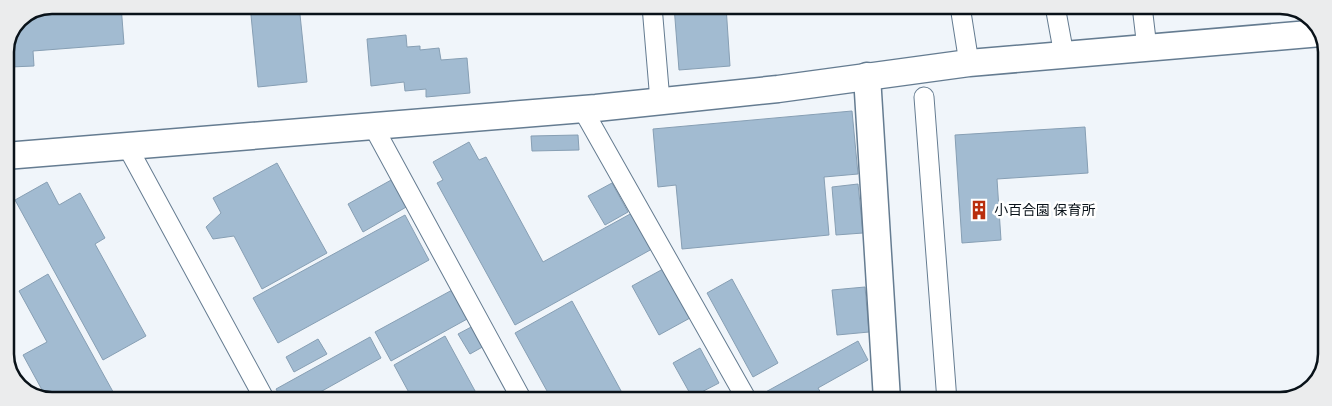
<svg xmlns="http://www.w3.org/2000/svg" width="1332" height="406" viewBox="0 0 1332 406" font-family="Roboto,'Noto Sans JP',sans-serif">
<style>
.building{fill:#a2bbd1;stroke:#879fb4}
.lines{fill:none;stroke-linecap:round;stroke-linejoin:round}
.street-casing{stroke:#657c91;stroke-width:21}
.secondary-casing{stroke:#657c91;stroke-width:29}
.street{stroke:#fff;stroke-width:19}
.secondary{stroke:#fff;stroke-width:26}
.labels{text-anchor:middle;stroke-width:5;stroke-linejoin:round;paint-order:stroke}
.poi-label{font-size:14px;fill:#091219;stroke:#fff;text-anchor:start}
.rim{fill:none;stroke:#091219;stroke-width:2.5}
</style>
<rect width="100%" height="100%" fill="#f0f5fa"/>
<g class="building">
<polygon points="52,5 121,5 124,44 33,51 34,66 10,67 8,44 19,18"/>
<polygon points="250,5 299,5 307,82 258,87"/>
<polygon points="674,6 726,6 730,66 679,70"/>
<polygon points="908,6 934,6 934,7 909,11"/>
<polygon points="972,6 1002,6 973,11"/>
<polygon points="406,35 407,47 420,46 420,50 439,48 441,60 467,58 470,93 426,97 426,89 405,91 404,82 371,86 367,39"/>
<polygon points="852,111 858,174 824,177 829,235 682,249 676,185 658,187 653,129"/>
<polygon points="1085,127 1088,173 997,179 1001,240 962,243 955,135"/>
<polygon points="578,135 579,150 532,151 531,136"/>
<polygon points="469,142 479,160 486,157 543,262 632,213 652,249 515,325 437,183 443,180 433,162"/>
<polygon points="277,163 327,253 262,289 234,236 213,239 206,227 221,213 213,198"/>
<polygon points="393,179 408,206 363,232 348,204"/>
<polygon points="47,182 59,205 80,193 105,238 95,244 146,336 103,360 15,200"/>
<polygon points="612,183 628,212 605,225 588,196"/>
<polygon points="858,184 863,233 836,235 832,187"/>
<polygon points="405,215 429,260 278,343 253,298"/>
<polygon points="663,269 690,318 659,335 632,286"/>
<polygon points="48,274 117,399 47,399 23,355 47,342 19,291"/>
<polygon points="732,279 778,363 753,377 707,293"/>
<polygon points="865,287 869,332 837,335 832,290"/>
<polygon points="454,289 469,318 391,361 375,332"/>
<polygon points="572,301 626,400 552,400 515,333"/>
<polygon points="475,325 486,345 470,354 458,334"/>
<polygon points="445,336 480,400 413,400 394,365"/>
<polygon points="370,337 381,358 306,400 282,400 276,389"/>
<polygon points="318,339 327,354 294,372 286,357"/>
<polygon points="858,341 868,360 818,388 825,400 766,400 762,394"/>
<polygon points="700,348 719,383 692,397 673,363"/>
</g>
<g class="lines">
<defs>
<g id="street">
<polyline points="652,6 660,101"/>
<polyline points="960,6 969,63"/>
<polyline points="1055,6 1064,55"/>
<polyline points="1142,6 1147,48"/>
<polyline points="924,97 947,401"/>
<polyline points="583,110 747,400"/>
<polyline points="373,126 522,400"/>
<polyline points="127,146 265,400"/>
</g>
<g id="secondary">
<polyline points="867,76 887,400"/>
<polyline points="5,156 596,108 778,89 969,63 1321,33"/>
</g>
</defs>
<use href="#street" class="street-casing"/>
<use href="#secondary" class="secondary-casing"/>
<use href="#street" class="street"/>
<use href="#secondary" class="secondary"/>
</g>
<defs>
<symbol id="building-bare" viewBox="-9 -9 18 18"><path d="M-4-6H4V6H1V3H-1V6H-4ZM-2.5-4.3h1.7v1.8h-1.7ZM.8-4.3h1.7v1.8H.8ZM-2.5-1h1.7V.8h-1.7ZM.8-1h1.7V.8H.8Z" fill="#b92e0d" stroke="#fff" stroke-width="2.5" paint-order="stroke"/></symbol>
</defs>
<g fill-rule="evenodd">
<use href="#building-bare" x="965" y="196" width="28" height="28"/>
</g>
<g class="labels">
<g class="poi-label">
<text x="994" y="215">小百合園 保育所</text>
</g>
</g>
<path d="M0 0H1332V406H0ZM52 14H1280A38 38 0 0 1 1318 52V354A38 38 0 0 1 1280 392H52A38 38 0 0 1 14 354V52A38 38 0 0 1 52 14Z" fill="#ebeced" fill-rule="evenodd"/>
<path class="rim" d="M52 14H1280A38 38 0 0 1 1318 52V354A38 38 0 0 1 1280 392H52A38 38 0 0 1 14 354V52A38 38 0 0 1 52 14Z"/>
</svg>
